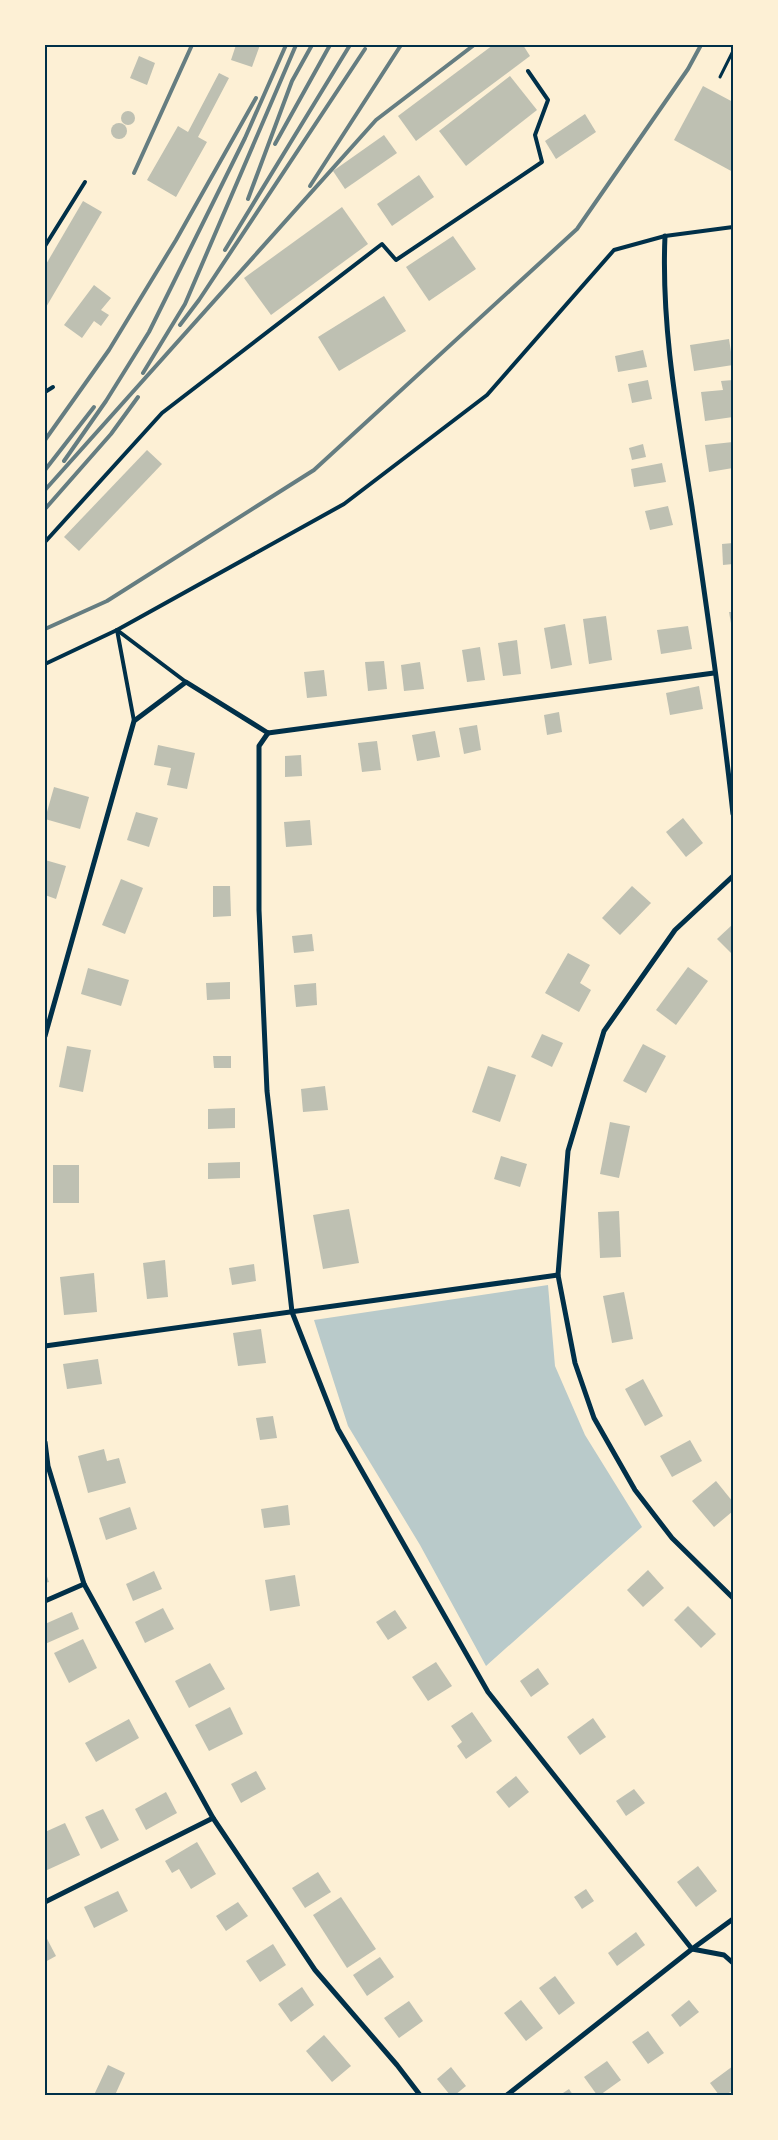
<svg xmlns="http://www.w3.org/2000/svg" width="778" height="2140" viewBox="0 0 778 2140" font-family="'Alegreya Sans',sans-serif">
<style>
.green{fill:#b9caca}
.building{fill:#bec0b2}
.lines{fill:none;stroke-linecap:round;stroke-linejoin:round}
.path{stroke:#003049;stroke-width:3}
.service{stroke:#003049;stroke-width:4}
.minor{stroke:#003049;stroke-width:5}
.rail{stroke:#657d81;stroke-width:4}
.neatline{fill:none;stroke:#003049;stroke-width:2}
</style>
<rect width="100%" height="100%" fill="#fdf0d5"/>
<polygon class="green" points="548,1285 555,1366 585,1435 642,1527 486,1666 420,1545 348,1426 314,1320"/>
<g class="building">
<polygon points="236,45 260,45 252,67 231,60"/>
<polygon points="493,45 523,45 530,56 416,141 398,116"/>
<polygon points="139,56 155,63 147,85 130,78"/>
<polygon points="219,73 229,78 198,137 207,142 176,197 147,180 178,126 188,132"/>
<polygon points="510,76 537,110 466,166 439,131"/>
<polygon points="703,86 733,102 733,172 674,140"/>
<circle cx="128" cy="118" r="7"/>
<polygon points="585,114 596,132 556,159 545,141"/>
<circle cx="119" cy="131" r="8"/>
<polygon points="384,135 397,153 345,189 333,171"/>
<polygon points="419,175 434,197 392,226 377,204"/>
<polygon points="83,201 102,212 45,309 45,266"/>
<polygon points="342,207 368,244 271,315 244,278"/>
<polygon points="453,236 476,269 429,301 406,267"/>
<polygon points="94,285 111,298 101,310 109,315 101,326 94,321 82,338 64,325"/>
<polygon points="384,296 406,331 339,371 318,337"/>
<polygon points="729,339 733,365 694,371 690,345"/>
<polygon points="643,350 647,367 618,372 615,356"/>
<polygon points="648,380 652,399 632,403 628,384"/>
<polygon points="733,380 733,417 705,421 701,392 723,390 721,381"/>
<polygon points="733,442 733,468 709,472 705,445"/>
<polygon points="643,444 646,457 632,460 629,448"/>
<polygon points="147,450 162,464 79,551 64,537"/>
<polygon points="662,463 666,482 634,487 631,469"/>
<polygon points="668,506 673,525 650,530 645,511"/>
<polygon points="733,543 733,564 723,565 722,544"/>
<polygon points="729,612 733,612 733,629 732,629"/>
<polygon points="606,616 612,660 589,664 583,619"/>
<polygon points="565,624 572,665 551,669 544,628"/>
<polygon points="688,626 692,649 661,654 657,630"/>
<polygon points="517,640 521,674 503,676 498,643"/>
<polygon points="480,647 485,680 467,682 462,650"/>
<polygon points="384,661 387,689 368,691 365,662"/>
<polygon points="420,662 424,689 404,691 401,665"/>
<polygon points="324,670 327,696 307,698 304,672"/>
<polygon points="699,686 703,709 670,715 666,693"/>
<polygon points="559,712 562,732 547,735 544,715"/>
<polygon points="477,725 481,750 464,754 459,728"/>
<polygon points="435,731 440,757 417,761 412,735"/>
<polygon points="377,741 381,770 362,772 358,743"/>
<polygon points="158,745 195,753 187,789 167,785 171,768 154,765"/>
<polygon points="301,755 302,776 285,777 285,756"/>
<polygon points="54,787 89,797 80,829 45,819"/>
<polygon points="136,812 158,818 149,847 127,840"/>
<polygon points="683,818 703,843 686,857 666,832"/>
<polygon points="310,820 312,845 286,847 284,822"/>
<polygon points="45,860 66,866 56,899 45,895"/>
<polygon points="121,879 143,888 125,934 102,925"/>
<polygon points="213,886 230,886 231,916 213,917"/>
<polygon points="632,886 651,903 620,935 602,918"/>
<polygon points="733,924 733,953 732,954 717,939"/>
<polygon points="312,934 314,951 294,953 292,936"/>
<polygon points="568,953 590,965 580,983 591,990 579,1012 545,993"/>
<polygon points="688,967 708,981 676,1025 656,1010"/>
<polygon points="88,968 129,980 121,1006 81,994"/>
<polygon points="230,982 230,999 207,1000 206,983"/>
<polygon points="316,983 317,1005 296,1007 294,985"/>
<polygon points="542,1034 563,1043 552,1067 531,1057"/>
<polygon points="643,1044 666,1056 646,1093 623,1081"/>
<polygon points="67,1046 91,1050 83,1092 59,1087"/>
<polygon points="213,1056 231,1056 231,1068 214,1068"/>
<polygon points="488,1066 516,1075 500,1122 472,1112"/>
<polygon points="325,1086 328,1110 303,1112 301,1089"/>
<polygon points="235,1108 235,1128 208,1129 208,1109"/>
<polygon points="610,1122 630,1126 619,1178 600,1174"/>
<polygon points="501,1156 527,1164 520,1187 494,1179"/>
<polygon points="240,1162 240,1178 208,1179 208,1163"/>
<rect x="53" y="1165" width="26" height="38"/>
<polygon points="349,1209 359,1263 323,1269 313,1215"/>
<polygon points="619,1211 621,1257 600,1258 598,1212"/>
<polygon points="165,1260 168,1297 147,1299 143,1263"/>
<polygon points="254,1264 256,1281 232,1285 229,1268"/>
<polygon points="94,1273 97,1312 64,1315 60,1277"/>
<polygon points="624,1292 633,1339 612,1343 603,1296"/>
<polygon points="261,1329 266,1363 238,1366 233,1333"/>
<polygon points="98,1359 102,1384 67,1389 63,1364"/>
<polygon points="643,1379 663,1416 645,1426 625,1389"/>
<polygon points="273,1416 277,1438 260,1440 256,1418"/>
<polygon points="690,1440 702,1461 672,1477 660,1456"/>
<polygon points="104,1449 107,1461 119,1458 126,1483 88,1493 78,1456"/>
<polygon points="716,1481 733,1502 733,1511 714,1527 692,1501"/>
<polygon points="288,1505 290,1525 264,1528 261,1509"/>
<polygon points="130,1507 137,1529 106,1540 99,1518"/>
<polygon points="648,1570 664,1588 643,1607 627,1590"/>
<polygon points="45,1571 49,1582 45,1583"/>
<polygon points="154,1571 162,1589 133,1601 126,1584"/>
<polygon points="295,1575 300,1606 270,1611 265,1580"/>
<polygon points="688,1606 716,1634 701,1648 674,1620"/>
<polygon points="163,1608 174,1629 145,1643 135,1622"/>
<polygon points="395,1610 407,1628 388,1640 376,1622"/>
<polygon points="72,1612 79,1629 45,1644 45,1624"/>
<polygon points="83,1639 97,1668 69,1683 54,1653"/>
<polygon points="436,1662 452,1686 428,1701 412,1677"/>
<polygon points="210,1663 225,1689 189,1708 175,1681"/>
<polygon points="538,1668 549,1684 531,1697 520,1681"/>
<polygon points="230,1707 243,1734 209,1751 195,1725"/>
<polygon points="472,1712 492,1741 466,1759 457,1746 462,1742 451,1726"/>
<polygon points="593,1718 606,1737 580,1755 567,1737"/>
<polygon points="129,1719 139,1738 96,1762 85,1743"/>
<polygon points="256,1771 266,1789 241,1803 231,1784"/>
<polygon points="516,1776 529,1792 509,1808 496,1792"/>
<polygon points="634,1789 645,1803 626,1816 616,1801"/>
<polygon points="166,1792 177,1813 146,1830 135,1809"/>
<polygon points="103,1809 119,1840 101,1849 85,1817"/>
<polygon points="65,1823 80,1855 45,1871 45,1832"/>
<polygon points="197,1842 216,1874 191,1889 179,1869 172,1873 165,1861"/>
<polygon points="698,1866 717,1891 696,1907 677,1882"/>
<polygon points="318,1872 331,1892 305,1908 292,1888"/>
<polygon points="586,1889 594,1901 582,1909 574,1897"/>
<polygon points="118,1891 128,1911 94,1928 84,1907"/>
<polygon points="341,1897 376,1949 347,1968 313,1915"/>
<polygon points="238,1902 248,1916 226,1931 216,1916"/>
<polygon points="636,1932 645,1945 617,1966 608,1953"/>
<polygon points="45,1935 56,1956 45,1962"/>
<polygon points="273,1944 286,1965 260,1982 246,1961"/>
<polygon points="380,1957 394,1977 367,1996 353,1975"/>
<polygon points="555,1976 575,2003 559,2015 539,1988"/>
<polygon points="302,1987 314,2005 291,2022 278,2004"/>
<polygon points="521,2000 543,2028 526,2041 504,2013"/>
<polygon points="689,2000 699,2012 680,2027 671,2015"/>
<polygon points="409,2001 423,2021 399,2038 384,2018"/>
<polygon points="648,2031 664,2053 648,2064 632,2042"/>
<polygon points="324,2035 351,2066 332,2082 306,2051"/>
<polygon points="607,2061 621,2080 600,2095 597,2095 584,2077"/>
<polygon points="108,2065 125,2073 115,2095 94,2095"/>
<polygon points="733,2066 733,2090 726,2095 719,2095 710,2083"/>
<polygon points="451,2067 466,2086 455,2095 450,2095 437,2079"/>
<polygon points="569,2089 573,2095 560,2095"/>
</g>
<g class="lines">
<polyline class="path" points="720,77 733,51"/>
<g class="service">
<polyline points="45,246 85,182"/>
<polyline points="45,392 53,387"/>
<polyline points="45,542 162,413 382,244 396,260 542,162 535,135 548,100 528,71"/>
<polyline points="117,630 134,721"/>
<polyline points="117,630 186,682"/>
<polyline points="45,664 117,630 344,504 487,395 614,250 665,236 733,227"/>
</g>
<g class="minor">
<path d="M 665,236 C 661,328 678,417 692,507 C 707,609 722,711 733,814"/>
<polyline points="268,733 259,746 259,910 267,1091 292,1312 338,1429 488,1692 692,1949 724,1955 733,1963"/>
<polyline points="268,733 714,673"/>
<polyline points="733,876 675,930 604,1031 568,1151 558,1275 575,1363 594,1418 635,1490 672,1538 733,1598"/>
<polyline points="45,1036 134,721 186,682 268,733"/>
<polyline points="45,1346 558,1275"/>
<polyline points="45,1442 48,1466 84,1584 213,1818 315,1970 397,2065 420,2095"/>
<polyline points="45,1601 84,1584"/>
<polyline points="45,1902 213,1818"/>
<polyline points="507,2095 692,1949 733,1919"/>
</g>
<g class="rail">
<polyline points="275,144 330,45"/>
<polyline points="134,173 192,45"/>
<polyline points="310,186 401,45"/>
<polyline points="248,199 292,81 312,45"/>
<polyline points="225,250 350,45"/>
<polyline points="180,325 199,300 365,49"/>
<polyline points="143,373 185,304 296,45"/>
<polyline points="45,440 109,350 176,240 256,98"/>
<polyline points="64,461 106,401 149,332 245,138 286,45"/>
<polyline points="45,470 94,407"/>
<polyline points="45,490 376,120 474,45"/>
<polyline points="45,509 111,434 138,397"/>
<polyline points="45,629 107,601 314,470 577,229 688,69 701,45"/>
</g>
</g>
<rect width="778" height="2140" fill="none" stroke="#fdf0d5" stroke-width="92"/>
<rect x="46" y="46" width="686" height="2048" class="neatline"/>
</svg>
